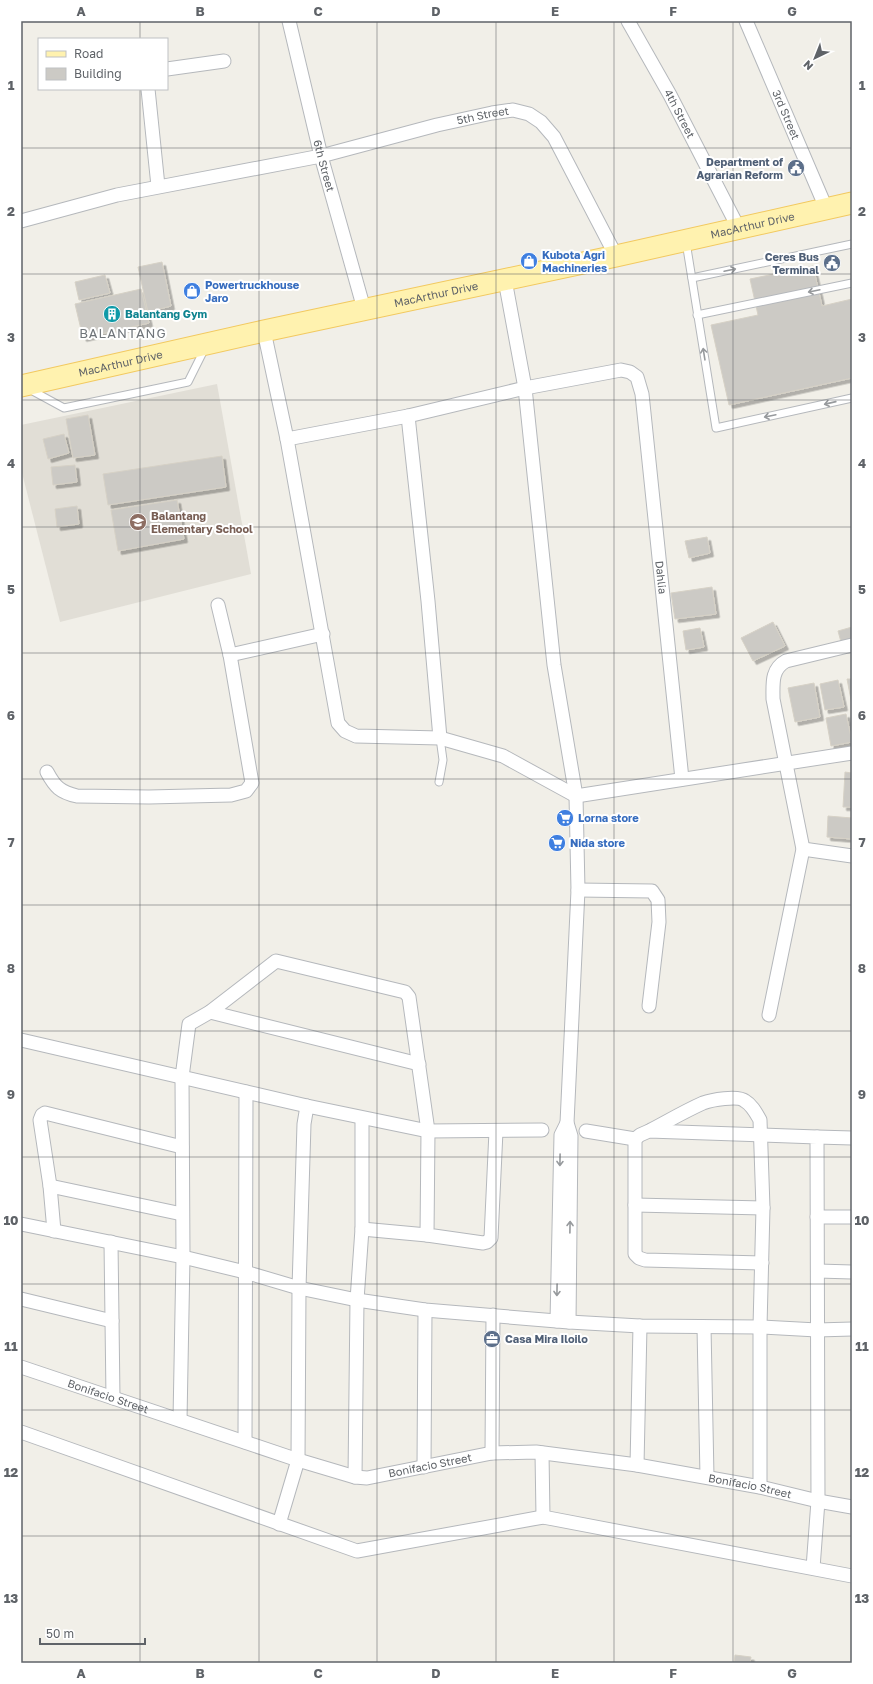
<svg xmlns="http://www.w3.org/2000/svg" width="873" height="1684" viewBox="0 0 873 1684" font-family="'Golos Text',sans-serif">
<style>
.education{fill:#e1ded6}
.building{fill:#cccac5;stroke:#d6d1c6;filter:url(#shadow)}
.lines{fill:none;stroke-linecap:round;stroke-linejoin:round}
.lane-casing{stroke:#b5b8bc;stroke-width:9}
.street-casing{stroke:#b5b8bc;stroke-width:15}
.primary-casing{stroke:#f2c960;stroke-width:23}
.lane{stroke:#fff;stroke-width:7}
.street{stroke:#fff;stroke-width:13}
.primary{stroke:#fff2af;stroke-width:21}
.oneway{stroke:#979a9d}
.grid{fill:none;stroke:#5f6368;stroke-width:1;stroke-opacity:0.55}
.labels{text-anchor:middle;stroke-width:4;stroke-linejoin:round;paint-order:stroke}
.street-label{font-size:11px;fill:#5f6368;stroke:#fff}
.service-label{font-size:11px;font-weight:bold;fill:#4e5e75;stroke:#fff;text-anchor:end}
.shop-label{font-size:11px;font-weight:bold;fill:#366cbe;stroke:#fff;text-anchor:start}
.culture-label{font-size:11px;font-weight:bold;fill:#0d838f;stroke:#fff;text-anchor:start}
.education-label{font-size:11px;font-weight:bold;fill:#785e54;stroke:#fff;text-anchor:start}
.quarter-label{font-size:13px;letter-spacing:1px;fill:#70757a;stroke:#fff}
.neatline{fill:none;stroke:#5f6368;stroke-width:1.5}
.grid-label{font-size:13px;text-anchor:middle;font-weight:bold;fill:#5f6368}
</style>
<defs>
<filter id="shadow"><feDropShadow dx="3.5" dy="3.5" stdDeviation="0" flood-color="#0004"/></filter>
</defs>
<rect width="100%" height="100%" fill="#f1efe8"/>
<polygon class="education" points="217,384 251,574 60,622 21,469 21,425"/>
<g class="building">
<polygon points="162,262 171,306 148,312 138,267"/>
<polygon points="813,266 822,306 852,299 852,378 729,405 711,325 758,315 750,279"/>
<polygon points="105,275 110,293 79,300 75,282"/>
<polygon points="141,289 149,323 83,338 75,304"/>
<polygon points="88,415 95,455 73,458 66,419"/>
<polygon points="64,434 69,453 48,459 43,439"/>
<polygon points="222,456 226,487 108,505 103,474"/>
<polygon points="75,465 77,482 53,485 51,467"/>
<polygon points="177,500 184,539 118,551 111,510"/>
<polygon points="77,506 79,524 57,527 55,509"/>
<polygon points="707,537 710,553 689,558 685,541"/>
<polygon points="712,587 716,614 675,619 671,593"/>
<polygon points="773,622 785,646 753,661 741,638"/>
<polygon points="852,627 852,639 841,642 838,631"/>
<polygon points="700,628 704,647 686,650 683,631"/>
<polygon points="847,679 852,679 852,705"/>
<polygon points="838,680 844,707 825,710 820,684"/>
<polygon points="814,683 820,717 795,722 788,688"/>
<polygon points="846,714 852,742 831,746 826,718"/>
<polygon points="845,772 852,773 852,807 843,807"/>
<polygon points="828,816 852,818 852,839 827,837"/>
<polygon points="735,1655 751,1657 750,1663 734,1663"/>
</g>
<g class="lines">
<defs>
<g id="lane">
<polyline points="686,242 716,428 852,398"/>
<polyline points="692,278 852,244"/>
<polyline points="697,315 852,283"/>
<polyline points="29,389 64,408 188,382 205,348"/>
<polyline points="439,782 443,760 440,738"/>
</g>
<g id="street">
<path id="s1" d="M 289,21 L 321,156 L 364,309"/>
<path id="s2" d="M 628,21 L 670,95 L 739,229"/>
<path id="s3" d="M 746,21 L 826,208"/>
<polyline points="167,69 224,61"/>
<polyline points="148,89 158,186"/>
<path id="s4" d="M 21,221 L 117,195 L 321,156 L 437,125 L 492,113 L 513,110 L 529,114 L 541,122 L 554,137 L 616,256"/>
<polyline points="505,280 525,388 554,665 576,796 578,890 567,1123 571,1136 569,1322"/>
<polyline points="264,331 287,439 338,723 345,731 356,736 440,738 503,756 576,796 852,753"/>
<polyline points="408,416 428,601 440,738"/>
<path id="s5" d="M 287,439 L 408,416 L 525,388 L 621,370 L 630,372 L 637,377 L 642,394 L 682,779"/>
<polyline points="230,655 323,634"/>
<path d="M 47,772 C 55,787 60,792 77,796 L 149,797 L 231,795 L 246,791 L 252,783 L 230,655 L 218,605"/>
<polyline points="803,849 852,856"/>
<polyline points="578,890 652,891 658,900 659,922 649,1006"/>
<polyline points="210,1012 419,1064"/>
<path d="M 769,1015 L 803,849 L 773,699 C 773,684 771,669 786,661 L 852,645"/>
<polyline points="21,1040 307,1106"/>
<path d="M 651,1130 C 668,1121 685,1111 703,1103 C 711,1100 738,1095 745,1101 C 752,1105 756,1113 760,1120 L 763,1208 L 760,1327 L 760,1487"/>
<polyline points="586,1131 635,1139 640,1135 649,1131 817,1137 818,1501 813,1568"/>
<polyline points="817,1137 852,1138"/>
<polyline points="635,1139 635,1254 639,1258 645,1260 762,1263"/>
<polyline points="50,1186 182,1214"/>
<polyline points="635,1205 763,1208"/>
<polyline points="817,1217 852,1217"/>
<polyline points="21,1224 183,1257 245,1272 299,1288 357,1300 425,1310 569,1322 640,1326 760,1327 817,1330 852,1329"/>
<polyline points="362,1229 427,1235"/>
<polyline points="54,1231 50,1186 40,1120 42,1115 45,1113 182,1147"/>
<polyline points="111,1242 113,1398"/>
<polyline points="818,1271 852,1272"/>
<polyline points="21,1299 112,1321"/>
<polyline points="557,1321 561,1135 567,1123"/>
<polyline points="704,1327 707,1477"/>
<path id="s6" d="M 21,1367 L 298,1460 L 355,1477 L 367,1478 L 492,1453 L 536,1452 L 637,1465 L 760,1487 L 818,1501 L 852,1507"/>
<polyline points="180,1420 183,1257 182,1077 189,1024 210,1012 276,961 405,992 409,997 428,1131 427,1235 483,1243 487,1242 491,1238 496,1131"/>
<polyline points="21,1432 357,1551 543,1517 852,1576"/>
<polyline points="245,1442 246,1092"/>
<polyline points="492,1453 493,1315"/>
<polyline points="542,1453 543,1517"/>
<polyline points="637,1465 640,1326"/>
<polyline points="424,1467 425,1310"/>
<polyline points="355,1477 357,1300 362,1229 362,1119"/>
<polyline points="279,1524 298,1460 299,1288 304,1124 307,1106 428,1131 542,1130"/>
</g>
<g id="primary">
<path id="s7" d="M 21,386 L 264,331 L 616,256 L 852,203"/>
</g>
</defs>
<use href="#lane" class="lane-casing"/>
<use href="#street" class="street-casing"/>
<use href="#primary" class="primary-casing"/>
<use href="#lane" class="lane"/>
<use href="#street" class="street"/>
<use href="#primary" class="primary"/>
</g>
<defs><path id="oneway-shaft" d="M-6 0H5M1.5-3L5.5 0L1.5 3" fill="none" stroke-width="1.6" stroke-linecap="round" stroke-linejoin="round"/></defs>
<g class="oneway">
<use href="#oneway-shaft" transform="translate(730 270) rotate(-12)"/>
<use href="#oneway-shaft" transform="translate(814 291) rotate(168)"/>
<use href="#oneway-shaft" transform="translate(704 354) rotate(-99)"/>
<use href="#oneway-shaft" transform="translate(830 403) rotate(167)"/>
<use href="#oneway-shaft" transform="translate(770 416) rotate(168)"/>
<use href="#oneway-shaft" transform="translate(560 1160) rotate(91)"/>
<use href="#oneway-shaft" transform="translate(570 1227) rotate(-89)"/>
<use href="#oneway-shaft" transform="translate(557 1290) rotate(91)"/>
</g>
<path class="grid" d="M 140,21 L 140,39M 259,21 L 259,1663M 377,21 L 377,1663M 496,21 L 496,1663M 614,21 L 614,1663M 733,21 L 733,1663M 140,89 L 140,1663M 21,148 L 852,148M 21,274 L 852,274M 21,400 L 852,400M 21,527 L 852,527M 21,653 L 852,653M 21,779 L 852,779M 21,905 L 852,905M 21,1031 L 852,1031M 21,1157 L 852,1157M 21,1284 L 852,1284M 21,1410 L 852,1410M 21,1536 L 852,1536"/>
<defs>
<symbol id="civic-disc" viewBox="-11 -11 22 22"><circle r="9.5" fill="#5c6f8a" stroke="#fff"/><path d="M-.6-6.5H3V-4.5H.6V-3L4-1V1h2V6H-6V1h2V-1L-.6-3ZM-1.2 2.5V6h2.4V2.5Z" fill="#fff"/></symbol>
<symbol id="shop-disc" viewBox="-11 -11 22 22"><circle r="9.5" fill="#3f7fe0" stroke="#fff"/><path d="M-5-2.5h2.3a2.7 3.5 0 0 1 5.4 0H5L5.5 6h-11ZM-1.5-2.5h3a1.5 2.3 0 0 0-3 0Z" fill="#fff"/></symbol>
<symbol id="building-disc" viewBox="-11 -11 22 22"><circle r="9.5" fill="#0f9aa8" stroke="#fff"/><path d="M-4-6H4V6H1V3H-1V6H-4ZM-2.5-4.3h1.7v1.8h-1.7ZM.8-4.3h1.7v1.8H.8ZM-2.5-1h1.7V.8h-1.7ZM.8-1h1.7V.8H.8Z" fill="#fff"/></symbol>
<symbol id="school-disc" viewBox="-11 -11 22 22"><circle r="9.5" fill="#8d6e63" stroke="#fff"/><path d="M0-5L7-2L0 1L-7-2ZM-4 1L0 2.5L4 1V4Q0 6-4 4Z" fill="#fff"/></symbol>
<symbol id="supermarket-disc" viewBox="-11 -11 22 22"><circle r="9.5" fill="#3f7fe0" stroke="#fff"/><path d="M-6-5.5h2.5l.6 2H6L4.5 2H-2.5L-4.4-4H-6ZM-1.5 3.2a1.3 1.3 0 1 0 .1 0ZM3 3.2a1.3 1.3 0 1 0 .1 0Z" fill="#fff"/></symbol>
<symbol id="office-disc" viewBox="-11 -11 22 22"><circle r="9.5" fill="#5c6f8a" stroke="#fff"/><path d="M-6-3h4V-5.5h4V-3h4V5H-6ZM-1-4.5V-3h2v-1.5ZM-6 0V1H6V0Z" fill="#fff"/></symbol>
</defs>
<g fill-rule="evenodd">
<use href="#civic-disc" x="786" y="158" width="20" height="20"/>
<use href="#shop-disc" x="519" y="251" width="20" height="20"/>
<use href="#civic-disc" x="822" y="253" width="20" height="20"/>
<use href="#shop-disc" x="182" y="281" width="20" height="20"/>
<use href="#building-disc" x="102" y="304" width="20" height="20"/>
<use href="#school-disc" x="128" y="512" width="20" height="20"/>
<use href="#supermarket-disc" x="555" y="808" width="20" height="20"/>
<use href="#supermarket-disc" x="547" y="833" width="20" height="20"/>
<use href="#office-disc" x="482" y="1329" width="20" height="20"/>
</g>
<g class="labels">
<g class="street-label">
<text dy="4" stroke="none"><textPath href="#s2" startOffset="106">4th Street</textPath></text>
<text dy="4" stroke="none"><textPath href="#s3" startOffset="102">3rd Street</textPath></text>
<text dy="4" stroke="none"><textPath href="#s4" startOffset="474">5th Street</textPath></text>
<text dy="4" stroke="none"><textPath href="#s1" startOffset="149">6th Street</textPath></text>
<text dy="4" stroke="none"><textPath href="#s7" startOffset="749">MacArthur Drive</textPath></text>
<text dy="4" stroke="none"><textPath href="#s7" startOffset="425">MacArthur Drive</textPath></text>
<text dy="4" stroke="none"><textPath href="#s7" startOffset="102">MacArthur Drive</textPath></text>
<text dy="4" stroke="none"><textPath href="#s5" startOffset="561">Dahlia</textPath></text>
<text dy="4" stroke="none"><textPath href="#s6" startOffset="92">Bonifacio Street</textPath></text>
<text dy="4" stroke="none"><textPath href="#s6" startOffset="428">Bonifacio Street</textPath></text>
<text dy="4" stroke="none"><textPath href="#s6" startOffset="752">Bonifacio Street</textPath></text>
</g>
<g class="service-label">
<text x="783" y="166">Department of<tspan x="783" dy="13">Agrarian Reform</tspan></text>
<text x="819" y="261">Ceres Bus<tspan x="819" dy="13">Terminal</tspan></text>
<text x="505" y="1343" text-anchor="start">Casa Mira Iloilo</text>
</g>
<g class="shop-label">
<text x="542" y="259">Kubota Agri<tspan x="542" dy="13">Machineries</tspan></text>
<text x="205" y="289">Powertruckhouse<tspan x="205" dy="13">Jaro</tspan></text>
<text x="578" y="822">Lorna store</text>
<text x="570" y="847">Nida store</text>
</g>
<g class="culture-label">
<text x="125" y="318">Balantang Gym</text>
</g>
<g class="education-label">
<text x="151" y="520">Balantang<tspan x="151" dy="13">Elementary School</tspan></text>
</g>
<g class="quarter-label">
<text x="123" y="338">BALANTANG</text>
</g>
</g>
<rect width="873" height="1684" fill="none" stroke="#ffffff" stroke-width="44"/>
<rect x="38" y="38" width="130" height="52" fill="#ffffff" stroke="#bfc1c3"/>
<rect x="46" y="51" width="20" height="6" fill="#fff2af" stroke="#bfc1c3"/>
<text x="74" y="58" font-size="12" fill="#5f6368">Road</text>
<rect x="46" y="68" width="20" height="12" fill="#cccac5" stroke="#bfc1c3"/>
<text x="74" y="78" font-size="12" fill="#5f6368">Building</text>
<g transform="translate(815 58) rotate(223)" stroke="#ffffff" stroke-width="3" paint-order="stroke">
<path d="M0-3L7 15L0 10L-7 15Z" fill="#5f6368"/>
<text y="-6" font-size="11" font-weight="bold" text-anchor="middle" fill="#5f6368">N</text>
</g>
<path d="M40 1638v6h105v-6" fill="none" stroke="#5f6368" stroke-width="2"/>
<text x="46" y="1638" font-size="12" fill="#5f6368" stroke="#ffffff" stroke-width="3" paint-order="stroke">50 m</text>
<rect x="22" y="22" width="829" height="1640" class="neatline"/>
<g class="grid-label">
<text x="81" y="16">A</text>
<text x="200" y="16">B</text>
<text x="318" y="16">C</text>
<text x="436" y="16">D</text>
<text x="555" y="16">E</text>
<text x="673" y="16">F</text>
<text x="792" y="16">G</text>
<text x="11" y="90">1</text>
<text x="862" y="90">1</text>
<text x="11" y="216">2</text>
<text x="862" y="216">2</text>
<text x="11" y="342">3</text>
<text x="862" y="342">3</text>
<text x="11" y="468">4</text>
<text x="862" y="468">4</text>
<text x="11" y="594">5</text>
<text x="862" y="594">5</text>
<text x="11" y="720">6</text>
<text x="862" y="720">6</text>
<text x="11" y="847">7</text>
<text x="862" y="847">7</text>
<text x="11" y="973">8</text>
<text x="862" y="973">8</text>
<text x="11" y="1099">9</text>
<text x="862" y="1099">9</text>
<text x="11" y="1225">10</text>
<text x="862" y="1225">10</text>
<text x="11" y="1351">11</text>
<text x="862" y="1351">11</text>
<text x="11" y="1477">12</text>
<text x="862" y="1477">12</text>
<text x="11" y="1603">13</text>
<text x="862" y="1603">13</text>
<text x="81" y="1678">A</text>
<text x="200" y="1678">B</text>
<text x="318" y="1678">C</text>
<text x="436" y="1678">D</text>
<text x="555" y="1678">E</text>
<text x="673" y="1678">F</text>
<text x="792" y="1678">G</text>
</g>
</svg>
